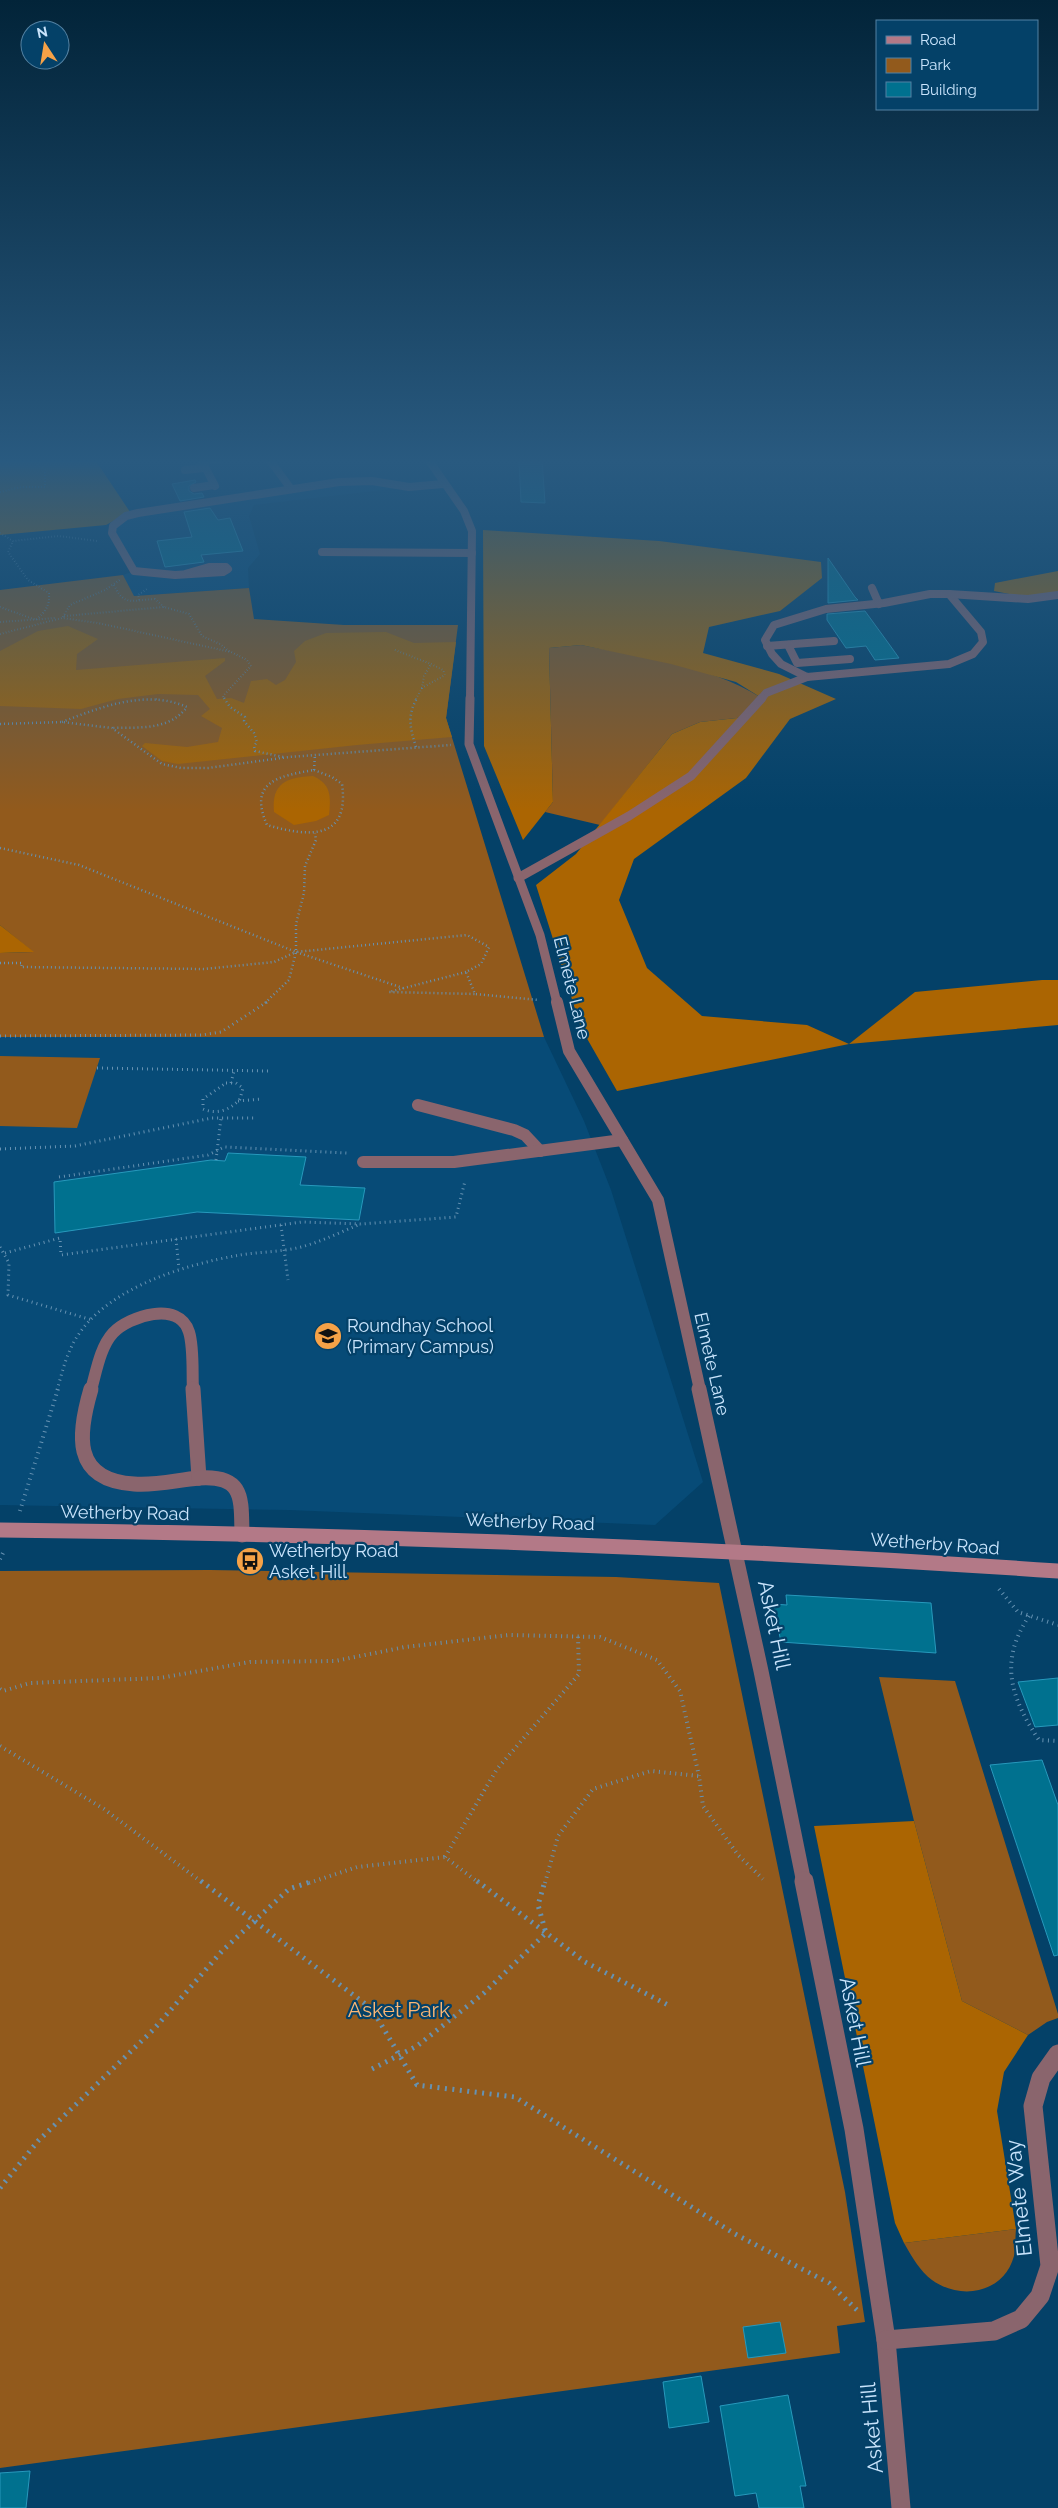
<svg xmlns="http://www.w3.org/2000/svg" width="1058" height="2508" viewBox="0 0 1058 2508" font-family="Raleway,sans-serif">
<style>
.built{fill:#074b77}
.green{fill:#925a1c}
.forest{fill:#ab6502}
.building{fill:#00718f;stroke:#2799bc}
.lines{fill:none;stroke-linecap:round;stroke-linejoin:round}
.path-far4{stroke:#6692b2;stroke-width:2;stroke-dasharray:0.5 2.5;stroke-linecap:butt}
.path-far3{stroke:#6692b2;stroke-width:2.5;stroke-dasharray:1 3;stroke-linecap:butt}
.path-far2{stroke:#6692b2;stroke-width:3;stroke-dasharray:1 4;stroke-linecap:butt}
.path-far1{stroke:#6692b2;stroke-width:4;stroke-dasharray:1 4.5;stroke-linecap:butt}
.path{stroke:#6692b2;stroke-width:5;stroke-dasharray:2 5.5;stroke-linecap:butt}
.lane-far3{stroke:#8a656d;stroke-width:8}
.lane-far2{stroke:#8a656d;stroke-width:9}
.lane-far1{stroke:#8a656d;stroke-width:12}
.lane{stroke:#8a656d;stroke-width:15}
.street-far4{stroke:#8a656d;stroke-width:8}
.street-far3{stroke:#8a656d;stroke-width:9}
.street-far2{stroke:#8a656d;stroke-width:12}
.street-far1{stroke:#8a656d;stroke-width:15}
.street{stroke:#8a656d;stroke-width:19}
.secondary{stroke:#b37987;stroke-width:15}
.labels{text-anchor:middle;stroke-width:4.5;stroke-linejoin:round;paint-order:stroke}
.street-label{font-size:18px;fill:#c9e4fc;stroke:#044168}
.poi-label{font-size:18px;fill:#c9e4fc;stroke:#044168;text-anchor:start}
.near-street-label{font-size:21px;fill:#c9e4fc;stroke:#044168}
.near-park-label{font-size:21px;fill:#fab674;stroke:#044168}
</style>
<rect width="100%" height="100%" fill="#044168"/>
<g class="built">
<polygon points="339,482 409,487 254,505 249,516 260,554 248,568 249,588 133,596 123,575 134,571 113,526 126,516"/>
<polygon points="0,1037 544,1037 584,1121 611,1190 703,1482 655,1525 289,1510 0,1505"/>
</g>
<g class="green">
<polygon points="123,575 134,596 249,588 254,619 344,625 458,625 446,718 544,1037 0,1037 0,953 33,952 0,925 0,590"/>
<path d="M 581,645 C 641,657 708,665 760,697 L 746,717 L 700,722 L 672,734 L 600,825 L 545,812 L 553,802 L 549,648 Z"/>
<polygon points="0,1056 100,1058 77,1128 0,1126"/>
<polygon points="210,1570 616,1577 719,1583 845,2192 865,2322 837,2326 840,2353 0,2468 0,1571"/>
<polygon points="879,1677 955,1681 1058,2014 1058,2018 1047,2022 1028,2035 962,2001 914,1821"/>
<path d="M 1016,2229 C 1015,2238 1016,2248 1014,2256 C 1004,2293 961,2301 932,2280 C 920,2271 912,2257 904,2243 Z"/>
</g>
<g class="forest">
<polygon points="0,459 96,461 130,512 106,525 0,535"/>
<polygon points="483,530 659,541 821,562 822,578 780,611 709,627 703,653 779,674 836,699 790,719 746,778 634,859 619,900 647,968 702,1016 807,1025 849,1044 915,992 1042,980 1058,980 1058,1025 849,1044 617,1091 581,1028 536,885 576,854 672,734 700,722 746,717 760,697 736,682 671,664 581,645 549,648 553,802 523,840 484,746"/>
<polygon points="1058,571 1058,594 1019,596 994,591 995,583"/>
<polygon points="68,626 98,639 77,654 76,670 225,658 225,661 205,676 217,699 231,698 244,703 251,681 267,679 276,685 285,680 296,662 294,651 305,641 326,633 386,632 414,643 456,642 446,718 452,737 357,745 178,764 162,761 142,746 145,743 187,747 218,742 222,728 201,716 210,709 198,695 158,694 118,699 81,709 0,706 0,651 38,631"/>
<path d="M 313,776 C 331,784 331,796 329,815 L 316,821 L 294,825 L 274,812 C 271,783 287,777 313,776 Z"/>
<polygon points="0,925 34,952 0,953"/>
<polygon points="914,1821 962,2001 1028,2035 1004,2072 997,2111 1016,2229 904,2243 895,2223 814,1826"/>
</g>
<g class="building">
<polygon points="519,459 542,459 545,503 521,502"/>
<polygon points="195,480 196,482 189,486 189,491 194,494 202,493 204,497 180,501 172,484"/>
<polygon points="210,508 218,520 230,518 243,551 201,555 204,562 165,567 157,541 192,537 184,512"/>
<polygon points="828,558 855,597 858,600 828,603"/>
<polygon points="865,611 889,644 899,658 875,660 866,646 846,648 827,620 827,614"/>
<polygon points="228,1153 306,1157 300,1185 365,1188 359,1220 197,1212 55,1233 54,1182 211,1160 225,1161"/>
<polygon points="786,1595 931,1603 936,1653 781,1642 773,1604 787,1605"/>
<polygon points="1058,1678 1058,1725 1035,1727 1018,1682"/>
<polygon points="1042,1760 1058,1805 1058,1955 1054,1956 990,1765"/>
<polygon points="780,2322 786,2353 748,2358 743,2327"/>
<polygon points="701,2376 709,2422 669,2428 663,2382"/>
<polygon points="788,2395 806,2486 800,2486 804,2508 759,2508 756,2493 735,2496 720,2406"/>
<polygon points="30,2471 26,2508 0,2508 0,2473"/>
</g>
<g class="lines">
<g class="path-far4">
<polyline points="0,492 22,487 45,487 45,469 33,462 35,459"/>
<polyline points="0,533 13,541 59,536 97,541"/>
<path d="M 114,585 C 124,607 133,600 155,599 L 164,607"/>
<polyline points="139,600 138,595 147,589"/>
<path d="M 0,607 L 36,620 C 45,612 50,606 49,593 L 28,580 L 8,552 L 13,541"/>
<polyline points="64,616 164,607 189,614 202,636 220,644 230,652"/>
<polyline points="63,617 70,605 105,590 121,579"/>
<polyline points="0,622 55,618"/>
<polyline points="0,634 62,618 98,623 231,652 247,660 251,666 223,696 224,699"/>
<polyline points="395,650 431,664"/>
<polygon points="431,664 443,670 445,675 422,688 424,676"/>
<polyline points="156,699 159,699"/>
<polyline points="416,699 422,688"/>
</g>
<g class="path-far3">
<polyline points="224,698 230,707 245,717 244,721 254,733 257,742 254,746 255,751 283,757"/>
<path d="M 62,722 C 101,707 146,689 187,707 C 169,731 139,727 112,728"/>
<polyline points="0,724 62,722 112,728 162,764 181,768 208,768 289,757 451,745"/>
<path d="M 416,747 C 410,728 407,716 417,698"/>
<path d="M 314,770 L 332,777 L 342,784 C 350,841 308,837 267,825 C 248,782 278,776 314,770 Z"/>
<polyline points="314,770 315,755"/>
<polyline points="0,848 79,865 296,952 467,935 489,947 481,964 466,972 475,994 539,1000"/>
<polyline points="0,963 22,963 21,967 204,969 274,962 296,952 403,988"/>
<polyline points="466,972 389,992 475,994"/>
<polyline points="265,1003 289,980 296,952 296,924 304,893 305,866 316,840 315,833"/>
</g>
<g class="path-far2">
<polyline points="0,1036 202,1035 221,1032 267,1002"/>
<polyline points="97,1068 268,1071"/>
<path d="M 226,1083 L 236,1083 L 243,1088 L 240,1099 C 230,1110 217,1115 203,1109 L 203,1099 Z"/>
<polyline points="231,1083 234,1071"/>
<polyline points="238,1101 262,1099"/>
<polyline points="0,1149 75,1146 212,1118 257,1118"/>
<polyline points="216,1160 221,1118"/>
<polyline points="59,1177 208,1155 224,1147 347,1153"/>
<polyline points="281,1225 288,1280"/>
<polyline points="176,1239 179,1269"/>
<polyline points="0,1247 9,1263 8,1295 92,1320"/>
<polyline points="5,1253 60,1238 61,1255 302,1222 361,1224 456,1217 465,1181"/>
<path d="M 57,1390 C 61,1377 64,1363 70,1350 C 95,1291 182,1265 240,1255 C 259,1252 278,1252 297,1248 C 319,1243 340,1232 361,1224"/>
</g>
<g class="path-far1">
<polyline points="20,1511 58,1389"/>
<polyline points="0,1559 4,1551"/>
<polyline points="999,1589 1018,1612 1058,1625"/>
<path d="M 1029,1616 C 999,1661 1010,1697 1039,1740 L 1058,1741"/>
<polyline points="0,1689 3,1691 30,1683 160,1678 250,1662 335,1661 405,1647 509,1635 600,1637 657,1660 680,1691 699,1776"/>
<polyline points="0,1746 104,1809 203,1883"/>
<polyline points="445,1857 497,1769 579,1674 578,1636"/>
<polyline points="309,1883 357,1867 445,1857 479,1883"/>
<polyline points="545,1883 558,1836 593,1789 651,1771 699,1776 703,1806 738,1855 763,1879"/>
</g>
<g class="path">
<polyline points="201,1881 372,2009 417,2085 515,2097 735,2234 829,2283 858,2311"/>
<polyline points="477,1881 585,1962 668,2005"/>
<polyline points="372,2069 417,2046 484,1993 546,1933 538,1905 545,1881"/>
<polyline points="0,2188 38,2141 154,2029 222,1951 289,1889 313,1881"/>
</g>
<g class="lane-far3">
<polyline points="185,470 204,468"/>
<polyline points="194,488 214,485"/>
<polyline points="322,552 472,553"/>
<polyline points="185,574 209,567 226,567 228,569 223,572 175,575 134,571 112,533 113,526 126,516 138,513 339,482 372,481 409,487 443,484"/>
<polyline points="872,588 879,604"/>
<polygon points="930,594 949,594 981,632 983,642 973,654 949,664 807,677 781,664 772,654 765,640 774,625 826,609 884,603"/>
<polyline points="949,594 1028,599 1058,595"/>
<polyline points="788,645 797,663 850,659"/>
<polyline points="767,646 834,641"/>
<polyline points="761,699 766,693 807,677"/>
</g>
<polyline class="lane-far2" points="518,878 629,816 691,776 762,698"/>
<g class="lane-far1">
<polyline points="418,1105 514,1130 525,1135 540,1151"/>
<polyline points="363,1162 454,1162 622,1140"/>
<path d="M 91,1390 C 96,1373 100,1347 113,1333 C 129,1316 179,1300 189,1332 C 194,1348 192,1374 193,1390"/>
</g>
<g class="lane">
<path d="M 91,1389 C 78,1433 71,1480 134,1484 C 155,1486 177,1480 199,1478"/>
<polyline points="193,1389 199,1478"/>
<path d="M 199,1478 C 245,1475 241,1499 242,1535"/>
</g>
<g class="street-far4">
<polyline points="269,459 291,489"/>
<polyline points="428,459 464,511 472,531 470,699"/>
<polyline points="215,486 202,461 220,459"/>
</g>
<polyline class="street-far3" points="470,698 469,744 540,935 557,1003"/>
<polyline class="street-far2" points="557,1002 569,1051 658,1200 700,1390"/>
<polyline class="street-far1" points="699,1389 761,1671 804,1883"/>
<g class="street">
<polyline points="804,1881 854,2129 886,2340 901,2508"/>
<polyline points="886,2340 994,2331 1021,2319 1040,2296 1050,2266 1033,2106 1041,2078 1058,2054"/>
</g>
<path class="secondary" d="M 0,1530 C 353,1534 706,1547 1058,1571"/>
</g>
<linearGradient id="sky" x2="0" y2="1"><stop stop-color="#022439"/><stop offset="0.57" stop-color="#295a80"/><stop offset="1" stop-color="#295a80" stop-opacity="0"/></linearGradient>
<rect width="1058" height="810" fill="url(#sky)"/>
<defs>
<symbol id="school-disc" viewBox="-11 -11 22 22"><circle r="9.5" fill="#f6a247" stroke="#044168"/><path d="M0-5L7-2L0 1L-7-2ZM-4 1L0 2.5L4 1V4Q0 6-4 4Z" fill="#111"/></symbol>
<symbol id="bus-disc" viewBox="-11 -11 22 22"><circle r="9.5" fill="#f6a247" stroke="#044168"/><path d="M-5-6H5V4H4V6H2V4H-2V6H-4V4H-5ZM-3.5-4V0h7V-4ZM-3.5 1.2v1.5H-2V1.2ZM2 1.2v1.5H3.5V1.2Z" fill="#111"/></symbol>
</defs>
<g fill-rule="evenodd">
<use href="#school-disc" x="312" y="1320" width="32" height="32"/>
<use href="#bus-disc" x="234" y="1545" width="32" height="32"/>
</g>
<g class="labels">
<g class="street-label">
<text transform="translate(572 988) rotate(76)" y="6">Elmete Lane</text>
<text transform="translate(712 1364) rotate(77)" y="6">Elmete Lane</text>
<text transform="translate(125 1513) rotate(1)" y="6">Wetherby Road</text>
<text transform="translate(530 1522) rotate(2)" y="6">Wetherby Road</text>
<text transform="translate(935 1544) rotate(4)" y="6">Wetherby Road</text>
</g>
<g class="poi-label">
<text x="347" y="1332">Roundhay School<tspan x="347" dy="21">(Primary Campus)</tspan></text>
<text x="269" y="1557">Wetherby Road<tspan x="269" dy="21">Asket Hill</tspan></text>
</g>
<g class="near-street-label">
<text transform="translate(774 1625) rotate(78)" y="7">Asket Hill</text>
<text transform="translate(855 2022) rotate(79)" y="7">Asket Hill</text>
<text transform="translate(1019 2198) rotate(-96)" y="7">Elmete Way</text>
<text transform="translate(872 2428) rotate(-95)" y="7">Asket Hill</text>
</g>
<g class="near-park-label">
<text x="399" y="2017">Asket Park</text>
</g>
</g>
<rect x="876" y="20" width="162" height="90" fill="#044168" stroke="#5382a3"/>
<rect x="886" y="36" width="25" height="8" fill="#b37987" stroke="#5382a3"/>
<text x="920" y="45" font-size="15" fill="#c9e4fc">Road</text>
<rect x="886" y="58" width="25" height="15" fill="#925a1c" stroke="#5382a3"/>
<text x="920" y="70" font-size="15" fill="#c9e4fc">Park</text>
<rect x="886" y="82" width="25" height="15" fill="#00718f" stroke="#5382a3"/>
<text x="920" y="95" font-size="15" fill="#c9e4fc">Building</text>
<g transform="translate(45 45) rotate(348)"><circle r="24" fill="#044168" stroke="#5382a3"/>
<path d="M0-4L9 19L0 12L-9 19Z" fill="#f6a247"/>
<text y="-8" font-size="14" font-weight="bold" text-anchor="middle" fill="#c9e4fc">N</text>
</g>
</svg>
